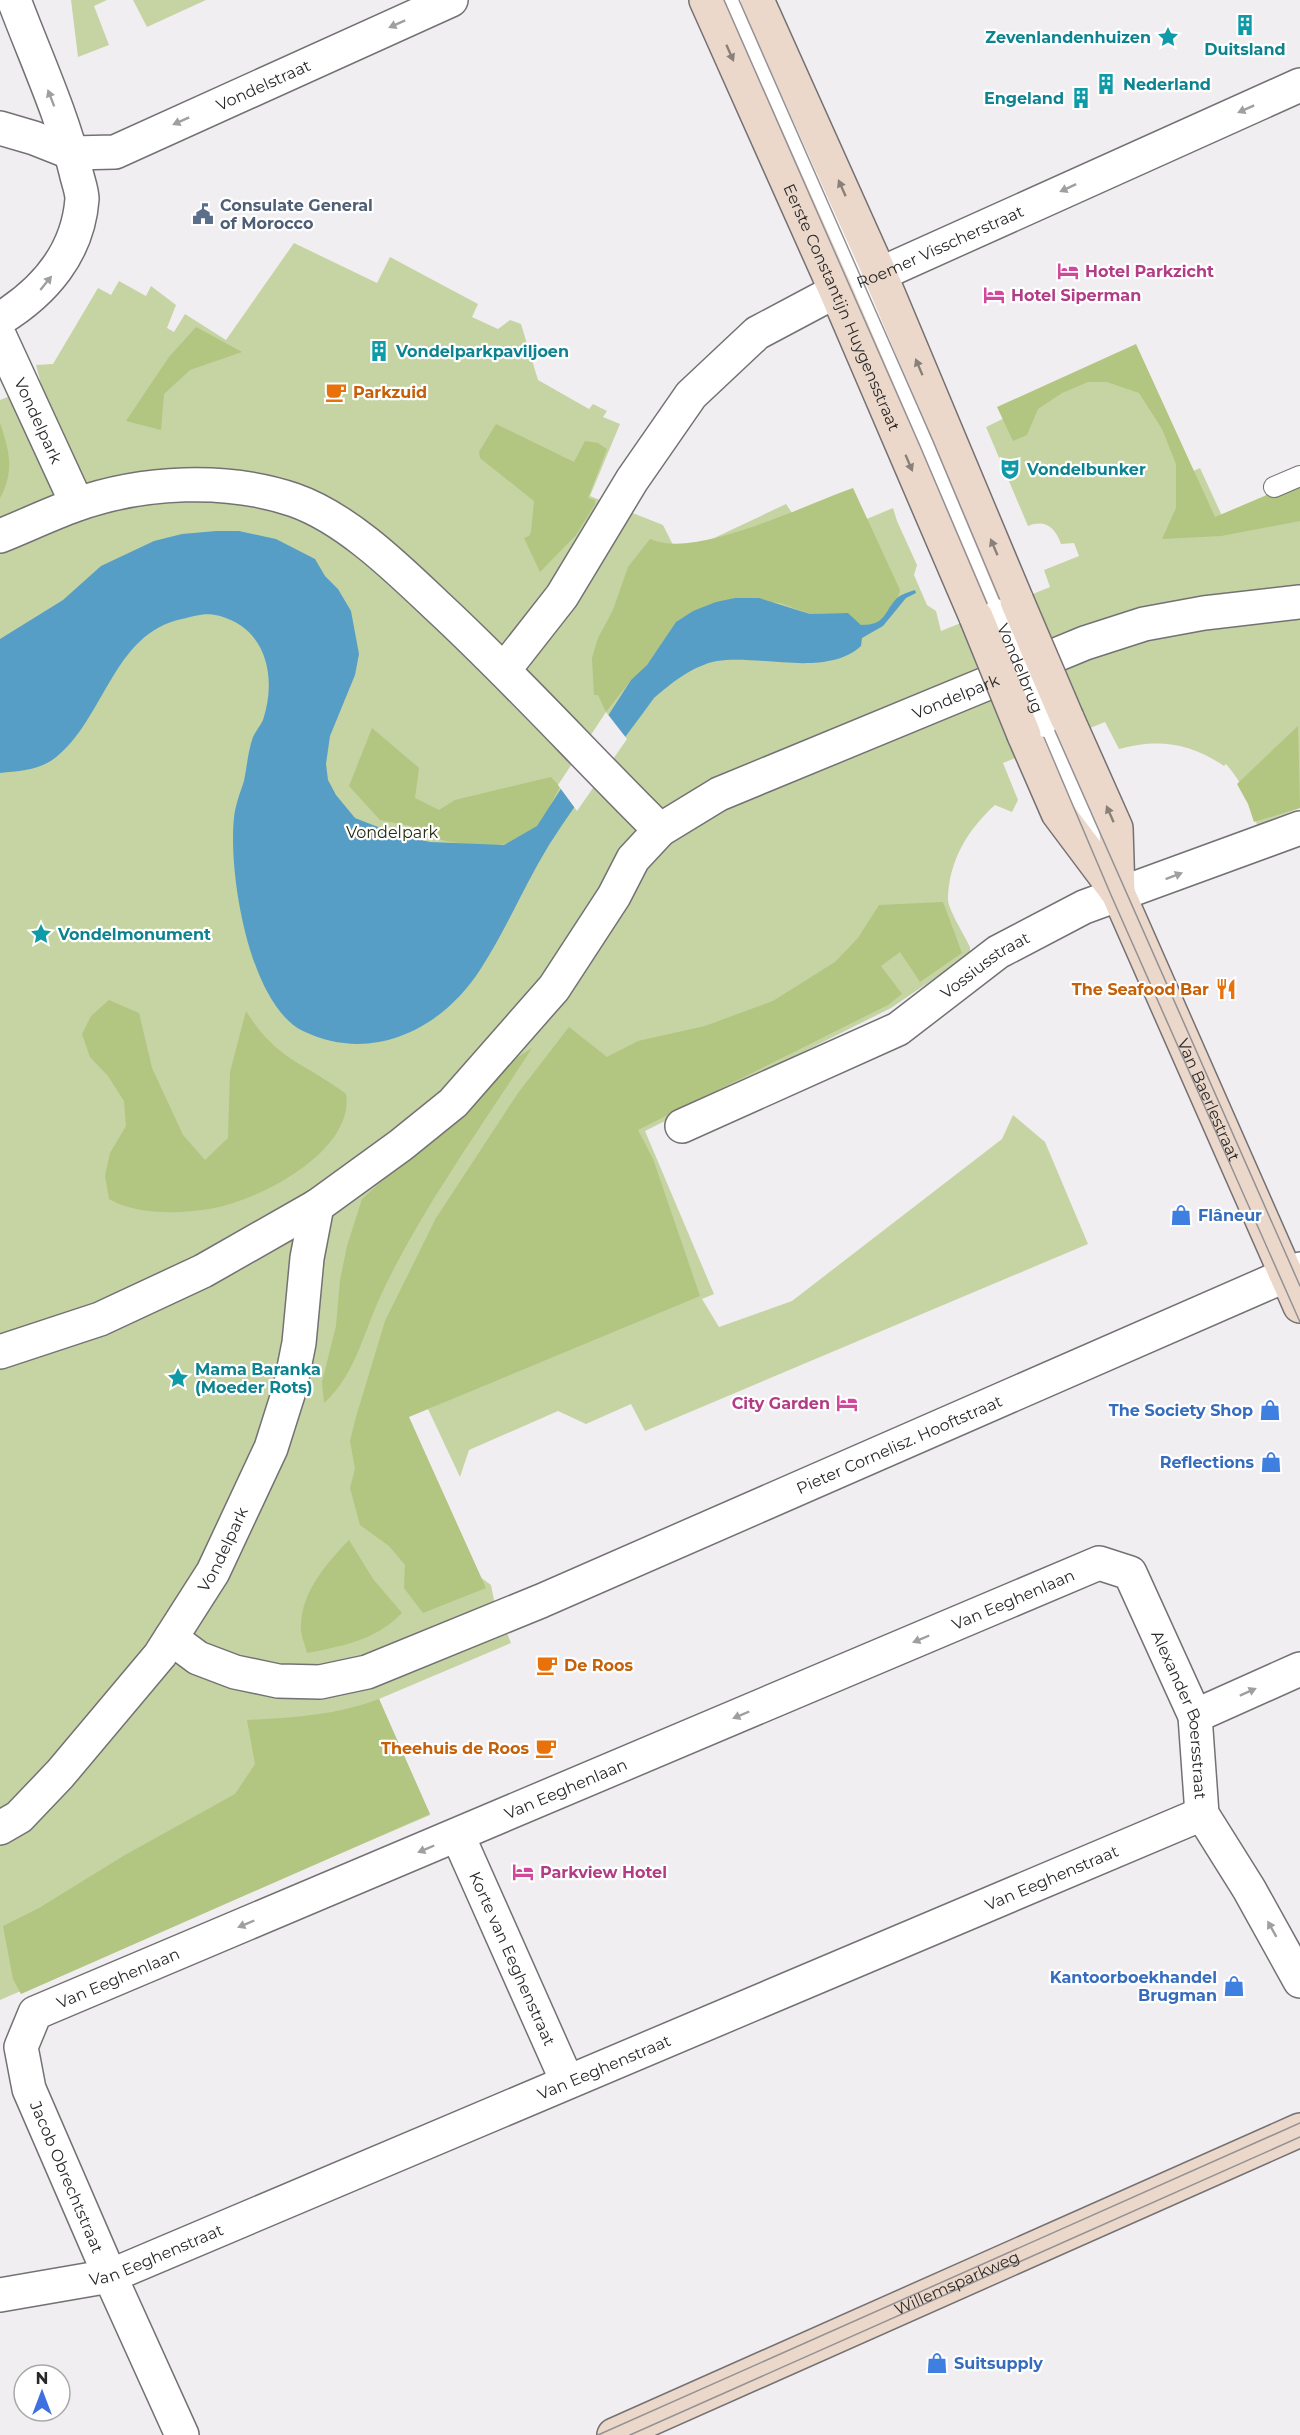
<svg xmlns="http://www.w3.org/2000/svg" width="1300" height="2435" viewBox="0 0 1300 2435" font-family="Montserrat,sans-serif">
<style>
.green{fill:#c5d4a2}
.forest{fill:#b2c581}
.water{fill:#579ec6}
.pier{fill:#f1eef2}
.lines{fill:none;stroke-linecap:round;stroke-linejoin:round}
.lane-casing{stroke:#737174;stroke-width:22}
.street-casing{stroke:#737174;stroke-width:36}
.secondary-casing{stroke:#737174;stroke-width:36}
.lane{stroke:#fff;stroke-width:20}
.street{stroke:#fff;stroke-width:33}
.secondary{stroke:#ebd8ca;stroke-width:33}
.tram{stroke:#939194;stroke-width:1.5}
.lane-bridge-casing{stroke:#737174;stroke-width:22;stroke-linecap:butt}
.secondary-bridge-casing{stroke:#737174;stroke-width:36;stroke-linecap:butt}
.lane-bridge{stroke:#fff;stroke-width:20}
.secondary-bridge{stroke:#ebd8ca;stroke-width:33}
.oneway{fill:#9f9f9f}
.oneway2{fill:#8a807a}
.labels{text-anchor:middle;stroke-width:4.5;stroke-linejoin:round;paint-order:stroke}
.culture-label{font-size:16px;font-weight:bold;fill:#0d838f;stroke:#fff;text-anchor:start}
.street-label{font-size:16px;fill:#2a292a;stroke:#fff}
.service-label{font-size:16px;font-weight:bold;fill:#4e5e75;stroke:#fff;text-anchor:start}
.hotel-label{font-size:16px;font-weight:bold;fill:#b23c85;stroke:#fff;text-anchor:start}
.food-label{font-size:16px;font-weight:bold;fill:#c56008;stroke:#fff;text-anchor:start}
.park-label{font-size:16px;fill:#262d0f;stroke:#fff}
.shop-label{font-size:16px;font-weight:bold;fill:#366cbe;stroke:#fff;text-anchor:end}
</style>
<rect width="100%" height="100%" fill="#f1eef2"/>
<g class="green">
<polygon points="71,0 107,0 94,6 109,45 78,57"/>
<polygon points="133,0 206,0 147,27"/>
<path d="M 294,243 L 377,283 L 390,257 L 478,304 L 472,317 L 498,329 L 510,320 L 521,324 L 538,380 L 589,409 L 593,404 L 607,411 L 603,417 L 620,424 L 590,496 L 663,525 L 678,555 L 786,504 L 812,542 L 893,508 L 897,521 L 917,565 L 914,575 L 927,605 L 936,611 L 941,631 L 1050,587 L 1044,570 L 1079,556 L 1074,543 L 1061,544 C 1055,528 1046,519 1028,526 L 986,427 L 1120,362 L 1191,472 L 1200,468 L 1223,518 L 1300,484 L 1300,808 L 1257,825 C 1252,801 1242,783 1226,764 L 1224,766 C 1191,743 1157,738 1119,749 L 1105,722 L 1003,763 L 1018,800 L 1012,812 L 995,805 C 968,829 948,862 948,900 C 949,911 965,936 970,947 L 970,954 L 891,1008 L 645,1131 L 714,1294 L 702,1299 L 719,1327 L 792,1301 L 1002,1139 L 1013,1115 L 1045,1142 L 1088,1244 L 645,1431 L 631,1404 L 586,1424 L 558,1411 L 469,1450 L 460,1477 L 428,1409 L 463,1394 L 406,1416 L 476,1574 L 491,1585 L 494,1600 L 511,1643 L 379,1699 L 430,1815 L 0,2000 L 0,400 L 41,384 L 36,365 L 53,364 L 98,288 L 111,295 L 119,281 L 146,296 L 151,286 L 176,305 L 167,328 L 174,332 L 185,314 L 226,340 Z"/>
</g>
<g class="forest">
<polygon points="196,327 242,352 190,370 164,394 161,430 126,421 169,357"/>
<polygon points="1136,344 1215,517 1300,481 1300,521 1221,536 1162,539 1176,508 1176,464 1162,429 1139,393 1107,382 1088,382 1062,393 1038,409 1027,435 1013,441 997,407"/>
<path d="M 0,423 C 9,450 15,471 0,498 Z"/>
<polygon points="496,424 574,462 585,441 598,443 607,449 588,498 595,500 595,504 576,535 540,572 524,538 529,536 531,532 534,501 480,458 479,452"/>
<path d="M 853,488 L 900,590 C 899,599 886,619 876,623 C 872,625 866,625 861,625 L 848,613 L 810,614 L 780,603 L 735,598 L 693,611 L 676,622 L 647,665 L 631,680 L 606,712 L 598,695 L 594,695 L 592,658 L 598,638 L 613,610 L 628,567 L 650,539 C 696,560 806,504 853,488 Z"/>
<polygon points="1298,726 1300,808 1254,822 1248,804 1237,784"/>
<path d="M 372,728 L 419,768 L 415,798 L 439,810 L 455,800 L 551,777 L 560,787 C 553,799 547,813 539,824 C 516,855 467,845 436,839 L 430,830 L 380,820 L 349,786 Z"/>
<polygon points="943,902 962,953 920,982 900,952 881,966 902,994 888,1005 638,1130 653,1159 700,1296 409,1417 486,1588 423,1613 404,1588 405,1565 389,1546 360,1525 350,1488 355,1469 350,1441 356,1417 385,1321 436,1218 518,1093 569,1027 607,1057 638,1041 705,1026 773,1001 835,962 858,938 879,905"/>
<path d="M 109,1000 L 139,1013 L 152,1068 L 183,1135 L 205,1160 L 228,1138 L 230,1072 L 246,1011 C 277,1061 304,1062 346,1094 C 355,1152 256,1202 209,1209 C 178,1214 137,1215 109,1199 L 105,1176 L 110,1153 L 126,1126 L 124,1101 L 108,1076 L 90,1057 L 82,1034 L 91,1016 Z"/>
<path d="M 532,1048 C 482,1126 420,1211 381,1295 C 364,1331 355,1376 324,1403 L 322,1382 L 336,1326 L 340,1280 L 347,1246 L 362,1199 L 518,1057 Z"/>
<path d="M 349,1540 L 373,1579 L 402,1613 C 376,1640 343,1646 307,1653 C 305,1644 300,1634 301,1625 C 302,1591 327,1563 349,1540 Z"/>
<path d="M 379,1699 L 430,1814 L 21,1994 L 13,1979 L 3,1926 L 39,1908 L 125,1855 L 235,1794 L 255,1764 L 247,1720 C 292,1718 337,1715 379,1699 Z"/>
</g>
<path class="water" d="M 216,531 L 239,531 L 276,539 L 315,559 L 325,576 L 338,589 L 351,611 L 359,654 L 355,675 L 330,736 L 326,764 L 328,780 L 336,795 L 355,818 L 401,836 L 430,842 L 504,845 L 537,826 L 631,680 L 647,665 L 676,622 L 693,611 L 716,602 L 735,598 L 759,598 L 810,614 L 848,613 L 861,625 C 886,625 883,613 897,598 C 902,594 909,592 915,590 L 916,593 L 906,598 L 883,626 L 862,638 L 861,646 C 826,678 759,654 717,661 C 692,666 673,682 654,698 C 619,746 581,795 549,845 C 524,886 506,930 480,970 C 441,1030 371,1064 303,1031 C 249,1005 228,872 234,818 C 235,806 240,793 244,781 C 247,766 248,751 253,737 C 256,731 260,726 263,720 C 277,678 267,629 220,616 C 205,612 196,616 182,619 C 113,633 105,719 55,758 C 40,770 19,771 0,773 L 0,639 L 63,600 L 101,566 L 154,541 L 182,534 Z"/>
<polygon class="pier" points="606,712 627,739 577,811 558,785"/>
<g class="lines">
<defs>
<g id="lane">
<polyline points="731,0 927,444 996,609"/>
<polyline points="1274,487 1300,476"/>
<polyline points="1045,727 1100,852"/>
</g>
<g id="street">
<path id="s1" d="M 0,128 L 34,138 L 72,153 L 115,152 L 451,0"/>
<path d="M 0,319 C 44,292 78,253 82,199 C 82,191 78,181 76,172 C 62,114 35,56 14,0"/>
<path id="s2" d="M 0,337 L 77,504"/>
<path d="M 0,536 C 25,526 50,514 75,505 C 142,481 227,477 294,500 C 346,518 397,568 436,605 C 514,677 585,756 660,830"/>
<path id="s3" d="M 504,670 L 562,596 L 632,480 L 691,395 L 757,333 L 836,291 L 880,274 L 1300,85"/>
<path id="s4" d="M 682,1126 L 898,1029 L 998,952 L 1084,907 L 1300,828"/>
<path id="s5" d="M 0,1352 L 100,1319 L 203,1271 L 317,1206 L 401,1145 L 453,1103 L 554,988 L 614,896 L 633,859 L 660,830 L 719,794 L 1085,643 L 1144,624 L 1204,613 L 1300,602"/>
<path id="s6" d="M 171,1638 L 198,1658 L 235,1672 L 278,1681 L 320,1682 L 367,1672 L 541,1601 L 1300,1269"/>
<polyline points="1195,1716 1300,1669"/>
<path id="s7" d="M 0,1828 L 19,1817 L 60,1774 L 160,1655 L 213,1572 L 271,1448 L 290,1388 L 299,1343 L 307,1258 L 317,1206"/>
<path id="s8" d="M 458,1836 L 567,2081"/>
<path id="s9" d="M 0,2295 L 110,2276 L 1202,1814"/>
<path id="s10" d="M 182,2435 L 110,2276 L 29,2089 L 21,2047 L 35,2013 L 1099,1563 L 1130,1573 L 1195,1716 L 1202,1814 L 1249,1889 L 1300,1981"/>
</g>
<g id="secondary">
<path id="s11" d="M 706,0 L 836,291 L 976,617"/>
<polyline points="757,0 880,274 1017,601"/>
<polyline points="1067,718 1116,828 1118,893"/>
<path id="s12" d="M 1024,735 L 1058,813 L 1118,893 L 1300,1306"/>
<path id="s13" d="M 614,2435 L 1300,2130"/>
</g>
</defs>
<use href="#lane" class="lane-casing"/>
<use href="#street" class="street-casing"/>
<use href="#secondary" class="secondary-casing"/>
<use href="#lane" class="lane"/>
<use href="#street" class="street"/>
<use href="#secondary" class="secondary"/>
<g class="tram">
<polyline points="724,0 920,446 1111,895 1300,1322"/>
<polyline points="739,0 933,441 1052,724 1300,1286"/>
<polyline points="598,2435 1300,2123"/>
<polyline points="630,2435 1300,2137"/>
</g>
<defs>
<g id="lane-bridge">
<path id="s14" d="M 996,609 L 1045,727"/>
</g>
<g id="secondary-bridge">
<polyline points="1017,601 1067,718"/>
<polyline points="976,617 1024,735"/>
</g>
</defs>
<use href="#lane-bridge" class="lane-bridge-casing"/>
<use href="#secondary-bridge" class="secondary-bridge-casing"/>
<use href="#lane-bridge" class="lane-bridge"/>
<use href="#secondary-bridge" class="secondary-bridge"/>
</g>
<defs><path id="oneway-solid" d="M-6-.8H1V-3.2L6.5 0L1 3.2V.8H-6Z" transform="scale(1.5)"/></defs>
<g class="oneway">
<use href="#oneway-solid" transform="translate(397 24) rotate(156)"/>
<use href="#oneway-solid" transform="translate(51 98) rotate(-111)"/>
<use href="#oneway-solid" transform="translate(1246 109) rotate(156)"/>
<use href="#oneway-solid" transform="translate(181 121) rotate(156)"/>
<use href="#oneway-solid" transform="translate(1068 188) rotate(155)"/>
<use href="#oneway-solid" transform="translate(46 283) rotate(-51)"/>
<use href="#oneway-solid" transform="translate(1174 876) rotate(-21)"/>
<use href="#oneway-solid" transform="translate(921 1639) rotate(157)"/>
<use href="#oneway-solid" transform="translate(1248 1692) rotate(-24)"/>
<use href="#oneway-solid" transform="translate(741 1715) rotate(157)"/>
<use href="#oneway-solid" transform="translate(426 1849) rotate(157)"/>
<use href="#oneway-solid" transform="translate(246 1924) rotate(157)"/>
<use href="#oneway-solid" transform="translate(1272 1929) rotate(-119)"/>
</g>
<g class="oneway2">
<use href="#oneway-solid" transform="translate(730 53) rotate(66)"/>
<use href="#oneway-solid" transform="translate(842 188) rotate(-114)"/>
<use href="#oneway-solid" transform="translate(919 367) rotate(-113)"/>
<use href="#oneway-solid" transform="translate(909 463) rotate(67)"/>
<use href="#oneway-solid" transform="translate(994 547) rotate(-113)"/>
<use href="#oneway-solid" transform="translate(1110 814) rotate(-114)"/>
</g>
<defs>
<symbol id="building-bare" viewBox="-9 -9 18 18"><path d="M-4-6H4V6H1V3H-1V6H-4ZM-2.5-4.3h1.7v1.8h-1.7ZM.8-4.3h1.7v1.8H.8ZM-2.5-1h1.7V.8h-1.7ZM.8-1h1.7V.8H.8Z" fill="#0f9aa8" stroke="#fff" stroke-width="2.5" paint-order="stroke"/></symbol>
<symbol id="sight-bare" viewBox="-9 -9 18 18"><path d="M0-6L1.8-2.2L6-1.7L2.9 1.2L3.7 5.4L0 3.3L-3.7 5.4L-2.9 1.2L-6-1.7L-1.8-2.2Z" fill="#0f9aa8" stroke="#fff" stroke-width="2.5" paint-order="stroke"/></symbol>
<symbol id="civic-bare" viewBox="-9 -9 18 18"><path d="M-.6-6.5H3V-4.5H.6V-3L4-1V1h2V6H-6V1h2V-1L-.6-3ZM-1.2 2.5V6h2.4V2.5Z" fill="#5c6f8a" stroke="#fff" stroke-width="2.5" paint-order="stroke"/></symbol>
<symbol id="hotel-bare" viewBox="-9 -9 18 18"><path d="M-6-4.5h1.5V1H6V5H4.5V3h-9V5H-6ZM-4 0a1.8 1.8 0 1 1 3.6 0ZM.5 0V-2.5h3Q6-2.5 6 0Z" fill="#d1479c" stroke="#fff" stroke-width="2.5" paint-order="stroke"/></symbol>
<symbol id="cafe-bare" viewBox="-9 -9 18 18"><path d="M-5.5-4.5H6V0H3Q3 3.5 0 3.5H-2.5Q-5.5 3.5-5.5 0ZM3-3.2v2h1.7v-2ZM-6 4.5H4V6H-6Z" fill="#e8710a" stroke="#fff" stroke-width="2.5" paint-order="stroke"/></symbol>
<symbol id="theatre-bare" viewBox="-9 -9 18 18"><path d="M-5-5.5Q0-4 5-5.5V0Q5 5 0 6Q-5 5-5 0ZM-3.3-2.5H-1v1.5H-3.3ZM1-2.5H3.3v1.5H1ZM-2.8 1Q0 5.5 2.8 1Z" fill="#0f9aa8" stroke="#fff" stroke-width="2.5" paint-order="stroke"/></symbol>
<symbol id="restaurant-bare" viewBox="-9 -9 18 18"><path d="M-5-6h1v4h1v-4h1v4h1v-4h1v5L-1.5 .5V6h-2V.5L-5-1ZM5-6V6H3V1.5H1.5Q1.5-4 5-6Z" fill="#e8710a" stroke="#fff" stroke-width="2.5" paint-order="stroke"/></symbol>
<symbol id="shop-bare" viewBox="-9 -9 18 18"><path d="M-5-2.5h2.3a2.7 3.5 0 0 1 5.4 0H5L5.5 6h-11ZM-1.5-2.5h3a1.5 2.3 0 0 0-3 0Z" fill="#3f7fe0" stroke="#fff" stroke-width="2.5" paint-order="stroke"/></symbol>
</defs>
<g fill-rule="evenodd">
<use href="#building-bare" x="1230" y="10" width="30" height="30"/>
<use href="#sight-bare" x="1153" y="22" width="30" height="30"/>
<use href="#building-bare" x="1091" y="69" width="30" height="30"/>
<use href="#building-bare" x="1066" y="83" width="30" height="30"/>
<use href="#civic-bare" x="188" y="199" width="30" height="30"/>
<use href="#hotel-bare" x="1053" y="256" width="30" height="30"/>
<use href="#hotel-bare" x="979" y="280" width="30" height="30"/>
<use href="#building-bare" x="364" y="336" width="30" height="30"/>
<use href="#cafe-bare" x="321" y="377" width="30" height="30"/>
<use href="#theatre-bare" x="995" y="454" width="30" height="30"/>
<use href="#sight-bare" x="26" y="919" width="30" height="30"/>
<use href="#restaurant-bare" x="1211" y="974" width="30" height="30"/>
<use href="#shop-bare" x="1166" y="1200" width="30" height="30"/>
<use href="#sight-bare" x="163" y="1363" width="30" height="30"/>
<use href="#hotel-bare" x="832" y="1388" width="30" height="30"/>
<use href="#shop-bare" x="1255" y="1395" width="30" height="30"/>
<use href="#shop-bare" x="1256" y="1447" width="30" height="30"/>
<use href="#cafe-bare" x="532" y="1650" width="30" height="30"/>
<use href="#cafe-bare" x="531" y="1733" width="30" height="30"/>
<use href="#hotel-bare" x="508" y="1857" width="30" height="30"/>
<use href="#shop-bare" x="1219" y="1971" width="30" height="30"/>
<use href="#shop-bare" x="922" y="2348" width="30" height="30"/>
</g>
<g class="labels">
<g class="culture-label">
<text x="1151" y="43" text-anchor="end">Zevenlandenhuizen</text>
<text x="1245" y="55" text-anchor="middle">Duitsland</text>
<text x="1123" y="90">Nederland</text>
<text x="1064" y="104" text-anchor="end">Engeland</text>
<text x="396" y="357">Vondelparkpaviljoen</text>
<text x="1027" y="475">Vondelbunker</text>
<text x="58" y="940">Vondelmonument</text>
<text x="195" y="1375">Mama Baranka<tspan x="195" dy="18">(Moeder Rots)</tspan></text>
</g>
<g class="street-label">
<text dy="6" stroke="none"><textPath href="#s1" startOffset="282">Vondelstraat</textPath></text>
<text dy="6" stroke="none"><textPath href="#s3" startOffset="626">Roemer Visscherstraat</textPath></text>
<text dy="6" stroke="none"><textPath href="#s11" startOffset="336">Eerste Constantijn Huygensstraat</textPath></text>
<text dy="6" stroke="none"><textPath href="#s2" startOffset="92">Vondelpark</textPath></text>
<text dy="6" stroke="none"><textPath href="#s14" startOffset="64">Vondelbrug</textPath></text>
<text dy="6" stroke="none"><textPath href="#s5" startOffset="1190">Vondelpark</textPath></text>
<text dy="6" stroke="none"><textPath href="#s4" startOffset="345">Vossiusstraat</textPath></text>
<text dy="6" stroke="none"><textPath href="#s12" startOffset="411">Van Baerlestraat</textPath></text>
<text dy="6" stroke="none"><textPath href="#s6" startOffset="786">Pieter Cornelisz. Hooftstraat</textPath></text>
<text dy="6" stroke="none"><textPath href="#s7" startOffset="360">Vondelpark</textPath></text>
<text dy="6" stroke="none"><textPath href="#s10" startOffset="1520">Van Eeghenlaan</textPath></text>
<text dy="6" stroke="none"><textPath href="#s10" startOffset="1798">Alexander Boersstraat</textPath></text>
<text dy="6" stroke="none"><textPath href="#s10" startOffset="1034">Van Eeghenlaan</textPath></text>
<text dy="6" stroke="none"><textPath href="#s9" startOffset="1134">Van Eeghenstraat</textPath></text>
<text dy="6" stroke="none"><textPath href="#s8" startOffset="134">Korte van Eeghenstraat</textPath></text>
<text dy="6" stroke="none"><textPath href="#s10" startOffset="548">Van Eeghenlaan</textPath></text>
<text dy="6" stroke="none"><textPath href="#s9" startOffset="648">Van Eeghenstraat</textPath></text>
<text transform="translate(67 2177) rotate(67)" y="6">Jacob Obrechtstraat</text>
<text dy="6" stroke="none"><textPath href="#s9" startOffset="162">Van Eeghenstraat</textPath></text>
<text dy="6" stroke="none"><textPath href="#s13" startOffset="375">Willemsparkweg</textPath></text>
</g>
<g class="service-label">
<text x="220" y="211">Consulate General<tspan x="220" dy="18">of Morocco</tspan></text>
</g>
<g class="hotel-label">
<text x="1085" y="277">Hotel Parkzicht</text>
<text x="1011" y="301">Hotel Siperman</text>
<text x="830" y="1409" text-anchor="end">City Garden</text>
<text x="540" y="1878">Parkview Hotel</text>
</g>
<g class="food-label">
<text x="353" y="398">Parkzuid</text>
<text x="1209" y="995" text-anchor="end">The Seafood Bar</text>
<text x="564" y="1671">De Roos</text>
<text x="529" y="1754" text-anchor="end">Theehuis de Roos</text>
</g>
<g class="park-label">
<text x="392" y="838">Vondelpark</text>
</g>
<g class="shop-label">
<text x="1198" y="1221" text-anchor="start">Flâneur</text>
<text x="1253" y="1416">The Society Shop</text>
<text x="1254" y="1468">Reflections</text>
<text x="1217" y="1983">Kantoorboekhandel<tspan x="1217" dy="18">Brugman</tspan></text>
<text x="954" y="2369" text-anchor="start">Suitsupply</text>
</g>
</g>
<g transform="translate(42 2393)"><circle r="28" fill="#ffffff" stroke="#aaa9aa" stroke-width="1.5"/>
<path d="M0-4.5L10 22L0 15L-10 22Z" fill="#3e70e0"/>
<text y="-9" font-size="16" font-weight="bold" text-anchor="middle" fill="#2a292a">N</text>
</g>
</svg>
